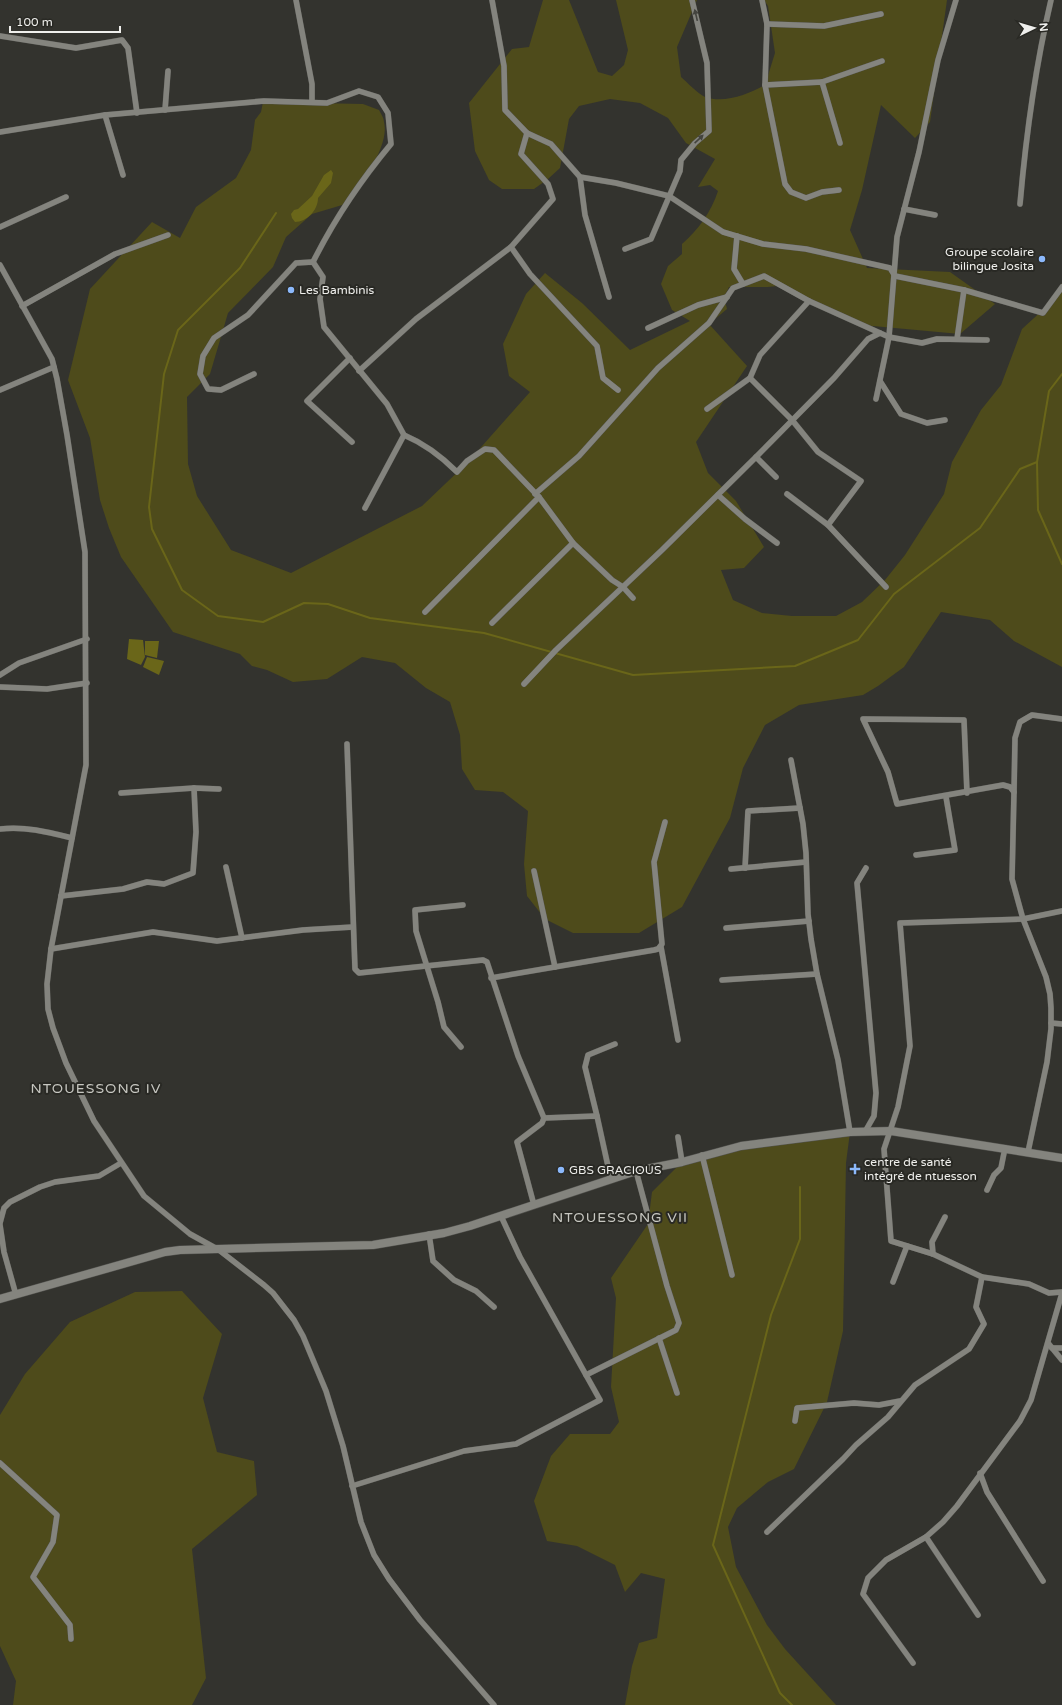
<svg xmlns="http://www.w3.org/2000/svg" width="1062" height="1705" viewBox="0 0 1062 1705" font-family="'Varela Round',sans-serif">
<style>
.green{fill:#4e4b1b}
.water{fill:#6a6619}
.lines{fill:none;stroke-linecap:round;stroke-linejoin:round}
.stream{stroke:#6a6619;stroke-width:2}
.street-casing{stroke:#52524e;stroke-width:6}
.secondary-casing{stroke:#52524e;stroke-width:9}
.street{stroke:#84847e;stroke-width:5.5}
.secondary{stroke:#84847e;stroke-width:8}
.oneway{fill:#44443f}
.poi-dot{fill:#8cb9fc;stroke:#292924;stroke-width:1.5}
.labels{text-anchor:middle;stroke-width:4;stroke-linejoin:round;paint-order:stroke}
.poi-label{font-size:12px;fill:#efefec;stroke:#292924;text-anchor:start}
.quarter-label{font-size:14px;letter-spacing:1px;fill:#c7c7c1;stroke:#292924}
</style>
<rect width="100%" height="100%" fill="#33332e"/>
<g class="green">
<path d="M 543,0 L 569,0 L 598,72 L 612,76 L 624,65 L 628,50 L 616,0 L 697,0 L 677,47 L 681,77 C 688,83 697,93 705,97 C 724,104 749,94 765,85 L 775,53 L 768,6 L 764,0 L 947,0 L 930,122 L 915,138 L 881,105 L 862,190 L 850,230 L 867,268 L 950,272 L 995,304 L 960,334 L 862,325 L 813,301 L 786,285 L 768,287 L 729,287 L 724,297 L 727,309 L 709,324 L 747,366 L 696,442 L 708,473 L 736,501 L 764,547 L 744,568 L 721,570 L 733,600 L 762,613 L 792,616 L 836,616 L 862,602 L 885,580 L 905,555 L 944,494 L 952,462 L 981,410 L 1001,385 L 1022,329 L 1045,308 L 1062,283 L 1062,667 L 1014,641 L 990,620 L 941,612 L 904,667 L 878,686 L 863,695 L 799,705 L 765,725 L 743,768 L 730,818 L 682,907 L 639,933 L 573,933 L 545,919 L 527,896 L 524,864 L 528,811 L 503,792 L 475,790 L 462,769 L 460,735 L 450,702 L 426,688 L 395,663 L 362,657 L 327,679 L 293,682 L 267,670 L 252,666 L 240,654 L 173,632 L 121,557 L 109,528 L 100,500 L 90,438 L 68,380 L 90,289 L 152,222 L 180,238 L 196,207 L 236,178 L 251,150 L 255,120 L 261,112 L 263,102 L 363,104 L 379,110 C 381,114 384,118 384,122 C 390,146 361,183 349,203 L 312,214 L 286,237 L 273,267 L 228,313 L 210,374 L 187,397 L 188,464 L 197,496 L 231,550 L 291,573 L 422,506 L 467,463 L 530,392 L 509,376 L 503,344 L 526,294 L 545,273 L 582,303 L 630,350 L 690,321 L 672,310 L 661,284 L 668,266 L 682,254 L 682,244 C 699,229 711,212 718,191 L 710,185 L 698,187 L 715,159 L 686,143 L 668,118 L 640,103 L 610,99 L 579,106 L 569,119 L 560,168 L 548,179 L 534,189 L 502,189 L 489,180 L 475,151 L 469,103 L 512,49 L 529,47 Z"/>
<polygon points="850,1132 846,1163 843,1331 827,1402 794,1469 768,1482 737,1508 728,1527 736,1567 767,1625 785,1649 836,1705 625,1705 632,1666 639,1643 657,1638 665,1579 641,1573 625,1592 615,1565 577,1546 547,1541 534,1501 551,1456 570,1434 610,1434 619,1422 611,1387 616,1298 611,1278 648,1224 652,1192 682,1162 702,1155"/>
<polygon points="182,1291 222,1334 203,1398 217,1452 254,1461 257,1495 192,1549 206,1678 192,1705 13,1705 16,1681 0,1646 0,1415 25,1374 70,1322 135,1292"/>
</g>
<g class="water">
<path d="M 331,170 L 333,173 L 331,183 L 318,198 C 318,210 307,222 295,222 L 292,218 L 291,214 L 294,210 L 298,209 L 312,196 L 324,175 Z"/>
<polygon points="129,639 143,640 145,657 141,665 127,659"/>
<polygon points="145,641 159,641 157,658 145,655"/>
<polygon points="147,657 164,661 159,675 143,667"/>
</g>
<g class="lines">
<g class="stream">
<polyline points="276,213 240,268 178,330 164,374 149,507 152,529 182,590 218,616 263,622 304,603 328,604 370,618 484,633 633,675 795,666 858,640 894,594 980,528 1020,469 1037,462"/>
<polyline points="1062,374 1049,391 1037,462 1038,510 1062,564"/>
<polyline points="792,1705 780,1693 713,1545 771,1315 800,1239 800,1187"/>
</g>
<defs>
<g id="street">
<polyline points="296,0 312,84 312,102"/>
<polyline points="492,0 504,66 505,110 527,133 551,144 580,177 616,183 669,196 723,232 763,244 806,249 890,268 895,276 964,290 1043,313 1062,287"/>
<polyline points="762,0 767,24 765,85 785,184 791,192 806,198 822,192 839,190"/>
<polyline points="767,24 824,26 881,14"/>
<polyline points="0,36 76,48 122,40 128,48 137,113"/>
<polyline points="822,82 882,61"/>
<polyline points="765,85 822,82 840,143"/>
<polyline points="165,110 168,71"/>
<path d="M 105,115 L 264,101 L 327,103 L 359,91 L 378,97 L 388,113 L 391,144 C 361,180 334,220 313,262"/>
<polyline points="0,132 105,115 123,175"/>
<polyline points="580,177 585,215 609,297"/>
<path d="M 1020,204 C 1026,135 1035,68 1051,0"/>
<polyline points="904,209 935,215"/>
<polyline points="0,227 66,197"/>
<polyline points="737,236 734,269 743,284"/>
<polyline points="511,247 530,274 597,346 603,378 618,390"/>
<polyline points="625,249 651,239 680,171 681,160 695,143 709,131 707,63 692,0"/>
<polyline points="0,265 52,359 57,379 67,435 85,552 86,765 51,949 47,984 48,1009 53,1028 66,1063 94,1121 144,1196 190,1234 219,1250 264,1285 273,1293 294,1320 303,1336 326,1391 343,1446 361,1522 374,1555 389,1579 420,1620 494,1705"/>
<polyline points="22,306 115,254 168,235"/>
<polyline points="648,328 698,305 727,297"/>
<polyline points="957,339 964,290"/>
<polyline points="350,358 307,401 352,442"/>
<polyline points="359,371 416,319 511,247 553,199 548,184 521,154 527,133"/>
<path d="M 254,374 L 221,390 L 208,389 L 200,374 L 203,356 L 214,338 L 248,315 L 296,263 L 313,262 L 323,277 L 320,299 L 324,327 L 387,404 L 404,435 C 423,443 442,457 457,472 L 467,461 L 485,449 L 494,450 L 539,497 L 573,543 L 612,580 L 623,587 L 633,598"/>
<polyline points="750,378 792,420 818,452 861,481 828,525"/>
<polyline points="880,381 901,414 927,423 945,420"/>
<polyline points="0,390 54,367"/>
<polyline points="876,399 889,337 897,237 919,152 938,60 956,0"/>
<polyline points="707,409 750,378 760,355 809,301"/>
<polyline points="776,477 756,457 834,378 868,339 880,333 889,337 922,343 937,339 987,340"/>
<polyline points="535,494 579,456 658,368 709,323 733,288 764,276 809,301 880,333"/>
<polyline points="787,494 828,525 886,587"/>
<polyline points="718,495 745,519 777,543"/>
<polyline points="365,508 404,435"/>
<polyline points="425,612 539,497"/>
<polyline points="492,623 573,543"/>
<polyline points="0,675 19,663 87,639"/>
<polyline points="524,684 556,650 662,550 756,457"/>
<polyline points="0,687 47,689 87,683"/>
<polyline points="347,744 355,969 359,973 483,960 487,962 518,1056 544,1118 542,1123 517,1142 534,1205"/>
<polyline points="791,760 803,824 806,853 808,914 811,939 817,974 838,1060 850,1132"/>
<polyline points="1014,792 1015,738 1020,722 1032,715 1062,719"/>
<polyline points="121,793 194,788 219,789"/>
<polyline points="967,793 964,720 863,719 888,772 897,804 1003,785 1010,787 1014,792 1012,879 1023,919 1046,977 1050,994 1051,1008 1051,1029 1047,1062 1028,1152"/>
<path d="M 0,829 C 25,826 48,832 72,838"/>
<polyline points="916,855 955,850 946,797"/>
<polyline points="226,867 242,938"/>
<polyline points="745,868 748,811 800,808"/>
<polyline points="866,868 857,883 876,1093 874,1116 866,1130"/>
<polyline points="731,869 806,862"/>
<polyline points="534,871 555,967"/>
<polyline points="61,896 123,889 147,882 164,884 193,873 196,832 194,788"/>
<polyline points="1062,911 1023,919 900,923 910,1046 898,1107 884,1149 891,1241 933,1254 982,1277 1029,1284 1049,1293 1062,1292"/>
<polyline points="726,928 809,921"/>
<polyline points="661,947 678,1040"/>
<polyline points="51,949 153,932 217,941 303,930 353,927"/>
<polyline points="491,978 654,950 658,949 662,944 654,862 665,822"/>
<polyline points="722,980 817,974"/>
<polyline points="1051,1023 1062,1024"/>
<polyline points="461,1047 444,1027 438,1002 416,931 415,910 463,905"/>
<polyline points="597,1116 585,1067 588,1055 615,1044"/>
<polyline points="544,1118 597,1116 611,1180"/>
<polyline points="678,1137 682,1162"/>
<polyline points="702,1155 732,1275"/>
<polyline points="987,1190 994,1175 1001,1168 1005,1148"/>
<polyline points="0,1223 4,1208 10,1202 40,1187 55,1182 99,1176 121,1163"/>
<polyline points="0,1225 4,1252 16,1295"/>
<polyline points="429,1234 433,1261 454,1280 476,1291 494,1307"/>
<polyline points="933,1254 932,1242 945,1217"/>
<polyline points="893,1282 907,1246"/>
<polyline points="659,1338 677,1393"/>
<polyline points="1048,1343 1062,1360"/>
<polyline points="1052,1348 1062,1348"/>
<polyline points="586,1375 676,1330 679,1323 667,1286 636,1171"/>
<polyline points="795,1421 797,1408 854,1403 879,1405 900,1401"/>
<polyline points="0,1463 57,1515 53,1542 33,1577 70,1625 71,1639"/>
<polyline points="980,1473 987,1492 1043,1581"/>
<polyline points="352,1486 464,1451 516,1444 600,1400 520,1257 501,1216"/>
<polyline points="767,1532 843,1459 856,1445 888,1417 915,1385 969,1349 984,1324 976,1307 982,1277"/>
<polyline points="926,1537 978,1615"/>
<polyline points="913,1663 863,1594 868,1578 886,1560 926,1537 943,1522 957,1506 1020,1421 1031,1400 1062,1293"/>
</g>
<polyline id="secondary" points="0,1299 165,1252 180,1250 373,1245 444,1233 470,1226 636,1171 682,1162 741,1146 850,1132 891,1131 1062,1158"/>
</defs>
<use href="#street" class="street-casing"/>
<use href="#secondary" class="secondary-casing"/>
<use href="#street" class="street"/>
<use href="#secondary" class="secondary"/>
</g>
<defs><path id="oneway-solid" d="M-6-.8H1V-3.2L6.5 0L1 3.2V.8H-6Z"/></defs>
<g class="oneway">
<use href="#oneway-solid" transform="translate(696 15) rotate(-103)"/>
<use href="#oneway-solid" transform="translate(699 139) rotate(-43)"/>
</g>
<g class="poi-dot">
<circle cx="1042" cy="259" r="4"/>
<circle cx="291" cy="290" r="4"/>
<path d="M853 1163h4v4h4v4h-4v4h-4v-4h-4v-4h4z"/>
<circle cx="561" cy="1170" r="4"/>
</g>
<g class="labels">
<g class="poi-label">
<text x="1034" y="256" text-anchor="end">Groupe scolaire<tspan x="1034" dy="14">bilingue Josita</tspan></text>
<text x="299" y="294">Les Bambinis</text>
<text x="864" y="1166">centre de santé<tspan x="864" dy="14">intégré de ntuesson</tspan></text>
<text x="569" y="1174">GBS GRACIOUS</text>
</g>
<g class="quarter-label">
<text x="96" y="1093">NTOUESSONG IV</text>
<text x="620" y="1222">NTOUESSONG VII</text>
</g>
</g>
<g transform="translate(1034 28) rotate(85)" stroke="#292924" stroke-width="3" paint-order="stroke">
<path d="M0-3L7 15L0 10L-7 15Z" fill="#efefec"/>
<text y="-6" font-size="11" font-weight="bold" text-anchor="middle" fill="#efefec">N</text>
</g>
<path d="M10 26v6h110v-6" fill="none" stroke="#efefec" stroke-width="2"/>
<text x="16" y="26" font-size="12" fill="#efefec" stroke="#292924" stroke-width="3" paint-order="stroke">100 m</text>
</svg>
